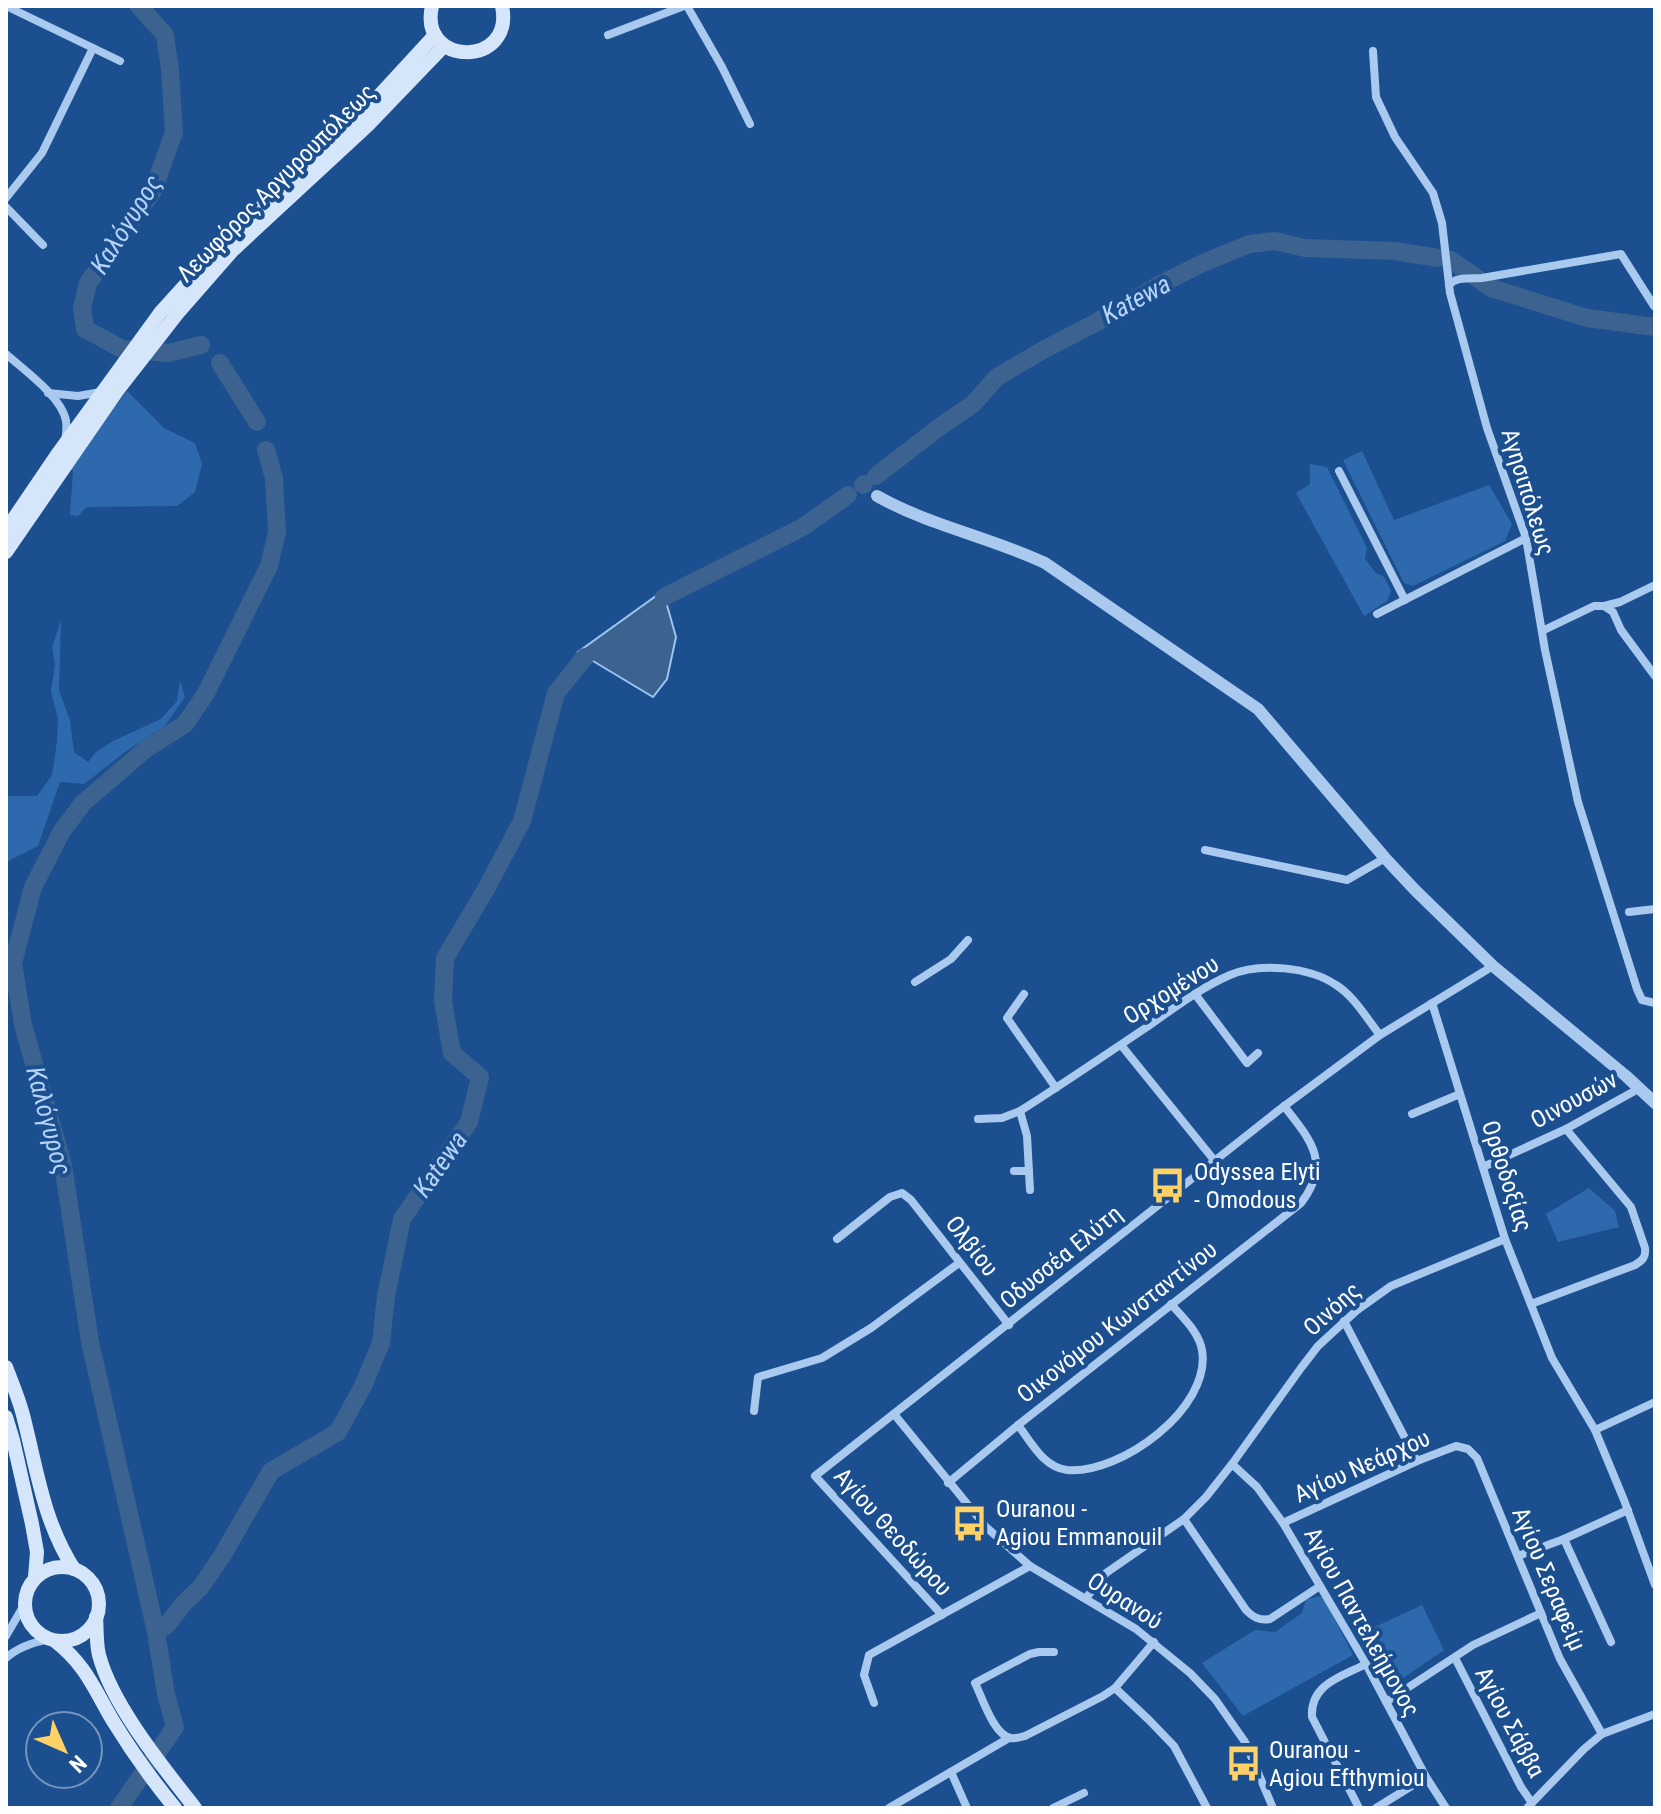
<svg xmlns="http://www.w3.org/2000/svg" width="1661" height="1814" viewBox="0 0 1661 1814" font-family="'Roboto Condensed',sans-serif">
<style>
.green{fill:#2e69ad}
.water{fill:#3c6290;stroke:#9cc4f0;stroke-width:2}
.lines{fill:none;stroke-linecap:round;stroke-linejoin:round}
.river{stroke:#3c6290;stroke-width:18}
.minor{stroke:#a9c9ee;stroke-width:8}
.tertiary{stroke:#a9c9ee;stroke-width:12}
.secondary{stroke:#d6e6fa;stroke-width:14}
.labels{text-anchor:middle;stroke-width:8;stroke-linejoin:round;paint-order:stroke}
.street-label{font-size:24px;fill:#fff;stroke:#1b4f8f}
.poi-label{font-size:24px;fill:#fff;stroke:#1b4f8f;text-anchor:start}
.water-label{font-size:26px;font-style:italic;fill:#b5d3f5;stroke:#1b4f8f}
</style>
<rect width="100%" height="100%" fill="#1b4f8f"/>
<g class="green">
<polygon points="127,391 164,428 195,443 202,464 195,492 177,506 87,507 78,516 70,515 73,471 71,469 95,432"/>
<polygon points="1362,451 1394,520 1489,485 1512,524 1505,541 1413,586 1404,583 1343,460"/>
<polygon points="1310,464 1327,467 1367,548 1365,559 1375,572 1384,577 1391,591 1387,601 1364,616 1296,493 1310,484"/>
<polygon points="61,620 59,691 70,720 74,752 88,762 96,752 113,741 161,719 177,701 180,681 185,697 165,726 129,749 84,784 60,782 38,846 6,862 6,796 37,796 52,775 57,741 58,719 51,691 55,665 52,647"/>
<polygon points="1589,1188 1615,1211 1619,1227 1558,1242 1546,1214"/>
<polygon points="1323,1596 1353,1655 1243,1716 1202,1663 1255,1630 1275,1632 1302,1613 1306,1599"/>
<polygon points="1422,1605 1444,1650 1396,1683 1384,1677 1360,1634"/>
</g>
<polygon class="water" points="663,591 676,637 667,679 653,697 578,652"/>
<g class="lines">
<g class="river">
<polyline points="139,6 165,35 170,70 174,132 153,191 88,283 82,308 85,329 122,349 168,353 201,345"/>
<polyline points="1451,260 1491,288 1587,318 1655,327"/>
<polyline points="220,363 257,422"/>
<polyline points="876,476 938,428 973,404 997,377 1045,349 1097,322 1159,285 1203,263 1249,244 1275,241 1305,248 1395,251 1438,258"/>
<polyline points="863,485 864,484"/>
<polyline points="664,597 803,527 848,495"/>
<polyline points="156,1632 167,1625 184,1603 200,1588 222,1556 271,1471 338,1432 363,1386 381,1343 386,1296 402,1219 469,1122 480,1077 452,1053 443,1001 445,958 486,889 522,821 556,693 585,657"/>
<polyline points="119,1808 175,1727 166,1694 156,1632 90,1342 63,1165 23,1025 13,963 33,887 62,831 83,803 146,749 185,724 205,695 269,566 277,532 274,478 266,450"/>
</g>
<g class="minor">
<polyline points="6,6 120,61"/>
<polyline points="687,6 722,67 750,124"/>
<polyline points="608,35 684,6"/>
<polyline points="1373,51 1376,97 1395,137 1433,193 1442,223 1450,293 1487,428 1526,538 1545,650 1578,802 1637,989 1642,1000 1655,1003"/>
<polyline points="6,198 42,153 93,48"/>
<polyline points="6,207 43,245"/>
<path d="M 1449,285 C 1456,276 1472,279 1482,278 L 1621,254 L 1654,306"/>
<path d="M 6,354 C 24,370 62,397 66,421 C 67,427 66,435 65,441"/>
<polyline points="48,393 78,396 101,392"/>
<polyline points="1339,471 1405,600"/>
<polyline points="1604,606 1620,602 1655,585"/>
<polyline points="1377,614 1526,538"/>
<polyline points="1542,631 1594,606 1604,606 1613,612 1621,630 1655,676"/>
<polyline points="1205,850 1347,880 1385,858"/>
<polyline points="1629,912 1655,909"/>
<polyline points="915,982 951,959 968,940"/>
<polyline points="1024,994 1007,1018 1056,1088"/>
<polyline points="1195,994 1247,1063 1258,1053"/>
<polyline points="1432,1003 1505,1239 1552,1358 1595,1430 1624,1500 1655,1585"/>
<polyline points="1121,1045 1214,1160"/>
<polyline points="1020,1111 1027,1136 1030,1190"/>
<polyline points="1412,1114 1460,1094"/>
<path d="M 978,1119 L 1002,1118 L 1020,1111 C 1063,1084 1105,1055 1147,1027 C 1174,1008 1200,988 1230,975 C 1259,962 1310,967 1336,985 C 1354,996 1367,1019 1380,1035"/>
<polyline points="1483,1167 1566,1129 1640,1088"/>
<polyline points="1014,1171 1029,1171"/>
<polyline points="837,1239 890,1197 902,1193 911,1200 1009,1325"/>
<path d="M 1531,1304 L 1635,1265 C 1643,1260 1646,1257 1645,1248 L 1631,1207 L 1566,1129"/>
<polyline points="1344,1321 1417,1461"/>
<polyline points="754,1411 758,1377 822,1358 871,1328 959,1263"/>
<polyline points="894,1414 986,1527 1030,1566 1136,1629 1190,1673 1215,1699 1245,1742 1273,1808"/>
<path d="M 1018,1425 C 1031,1442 1043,1467 1067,1470 C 1120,1475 1212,1408 1202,1350 C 1199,1332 1183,1318 1171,1304"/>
<polyline points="1595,1430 1655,1402"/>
<polyline points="1232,1464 1257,1487 1283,1523 1366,1664 1426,1777 1446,1808"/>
<path d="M 948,1483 L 1018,1425 L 1301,1203 C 1332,1163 1310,1139 1284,1106"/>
<path d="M 1184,1519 L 1246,1610 C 1253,1617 1259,1621 1270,1619 L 1320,1586"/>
<polyline points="1283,1523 1417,1461 1456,1446 1468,1449 1477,1458 1560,1659 1602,1734"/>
<polyline points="1564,1539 1611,1642"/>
<polyline points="1518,1556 1564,1539 1628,1510"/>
<polyline points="1086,1598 1106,1573 1184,1519 1206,1497 1232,1464 1301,1368 1318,1346 1356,1311 1391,1286 1505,1239"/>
<polyline points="942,1615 815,1476 1279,1110 1380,1035 1493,966"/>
<polyline points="6,1636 24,1605"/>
<path d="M 1054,1652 L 1039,1652 L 1030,1654 L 975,1683 C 982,1697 994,1736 1011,1738 C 1016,1739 1020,1737 1025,1736 L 1103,1696 L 1115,1688 L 1154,1642"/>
<path d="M 6,1658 C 18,1647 34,1642 50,1639"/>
<polyline points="1455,1658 1521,1787 1532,1803"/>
<polyline points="1115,1688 1149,1720 1174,1746 1207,1808"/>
<polyline points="1386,1702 1473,1645 1541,1613"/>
<polyline points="874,1703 864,1675 869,1655 1030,1566"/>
<polyline points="951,1772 967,1808"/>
<polyline points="889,1808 1009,1738"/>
<polyline points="1053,1808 1084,1793"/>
<path d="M 1359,1808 L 1312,1717 C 1310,1684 1341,1677 1366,1664"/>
<polyline points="1376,1808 1426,1777"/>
<polyline points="1527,1808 1584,1749 1602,1734 1655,1714"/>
</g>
<path class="tertiary" d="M 877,496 C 930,526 990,537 1045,563 L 1258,709 L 1385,858 L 1415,890 L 1493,966 L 1626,1076 L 1655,1103"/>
<g class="secondary">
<path d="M 432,6 C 418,67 515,68 502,6"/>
<polyline points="6,530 59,452 160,313 225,241 365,111 435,35"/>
<polyline points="6,552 117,391 177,314 233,250 369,124 444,46"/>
<path d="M 6,1367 C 12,1383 19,1399 23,1415 C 37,1469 43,1521 74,1569"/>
<polyline points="6,1417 13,1440 32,1524 37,1552 35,1577"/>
<circle cx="62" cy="1604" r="37"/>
<path d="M 96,1617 C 97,1629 96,1643 99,1655 C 112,1705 163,1767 195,1808"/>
<path d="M 55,1641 C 86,1665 94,1689 113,1721 C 132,1752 152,1780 175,1808"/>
</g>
</g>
<defs>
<symbol id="bus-bare" viewBox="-9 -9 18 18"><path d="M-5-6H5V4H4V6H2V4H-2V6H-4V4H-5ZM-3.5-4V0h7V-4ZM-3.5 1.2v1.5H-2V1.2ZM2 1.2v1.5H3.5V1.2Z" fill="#ffd166" stroke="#1b4f8f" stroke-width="2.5" paint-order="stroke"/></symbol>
</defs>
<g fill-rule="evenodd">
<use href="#bus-bare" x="1142" y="1160" width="51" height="51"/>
<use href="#bus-bare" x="944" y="1498" width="51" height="51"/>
<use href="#bus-bare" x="1218" y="1738" width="51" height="51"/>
</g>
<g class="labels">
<g class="street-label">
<text transform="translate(276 183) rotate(-45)" y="8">Λεωφόρος Αργυρουπόλεως</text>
<text transform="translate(1528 492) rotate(73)" y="8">Αγησιπόλεως</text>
<text transform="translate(1171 990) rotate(-32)" y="8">Ορχομένου</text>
<text transform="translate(1574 1100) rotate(-28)" y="8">Οινουσών</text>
<text transform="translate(1507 1176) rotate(72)" y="8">Ορθοδοξίας</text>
<text transform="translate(972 1246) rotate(52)" y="8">Ολβίου</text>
<text transform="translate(1061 1257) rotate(-39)" y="8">Οδυσσέα Ελύτη</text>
<text transform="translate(1332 1309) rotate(-42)" y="8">Οινόης</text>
<text transform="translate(1117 1322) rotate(-38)" y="8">Οικονόμου Κωνσταντίνου</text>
<text transform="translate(1362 1466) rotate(-24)" y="8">Αγίου Νεάρχου</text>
<text transform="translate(893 1532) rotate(48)" y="8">Αγίου Θεοδώρου</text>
<text transform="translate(1549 1579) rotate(67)" y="8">Αγίου Σεραφείμ</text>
<text transform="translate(1125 1601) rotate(33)" y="8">Ουρανού</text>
<text transform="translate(1362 1622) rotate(61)" y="8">Αγίου Παντελεήμονος</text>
<text transform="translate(1510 1722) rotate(62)" y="8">Αγίου Σάββα</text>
</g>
<g class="poi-label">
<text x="1194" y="1180">Odyssea Elyti<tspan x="1194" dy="28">- Omodous</tspan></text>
<text x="996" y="1517">Ouranou -<tspan x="996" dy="28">Agiou Emmanouil</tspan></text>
<text x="1269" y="1758">Ouranou -<tspan x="1269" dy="28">Agiou Efthymiou</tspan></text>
</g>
<g class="water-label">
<text transform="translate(126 224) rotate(-58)" y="9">Καλόγυρος</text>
<text transform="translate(1136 299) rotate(-28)" y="9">Katewa</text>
<text transform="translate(49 1121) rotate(75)" y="9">Καλόγυρος</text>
<text transform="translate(440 1164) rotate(-55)" y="9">Katewa</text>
</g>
</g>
<rect width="1661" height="1814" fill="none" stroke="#ffffff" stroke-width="16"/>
<g transform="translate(64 1750) rotate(135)"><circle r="38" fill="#1b4f8f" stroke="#7695bc" stroke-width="2"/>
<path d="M0-6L14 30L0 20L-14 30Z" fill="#ffd166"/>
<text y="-12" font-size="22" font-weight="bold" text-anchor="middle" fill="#ffffff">N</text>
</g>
</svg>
